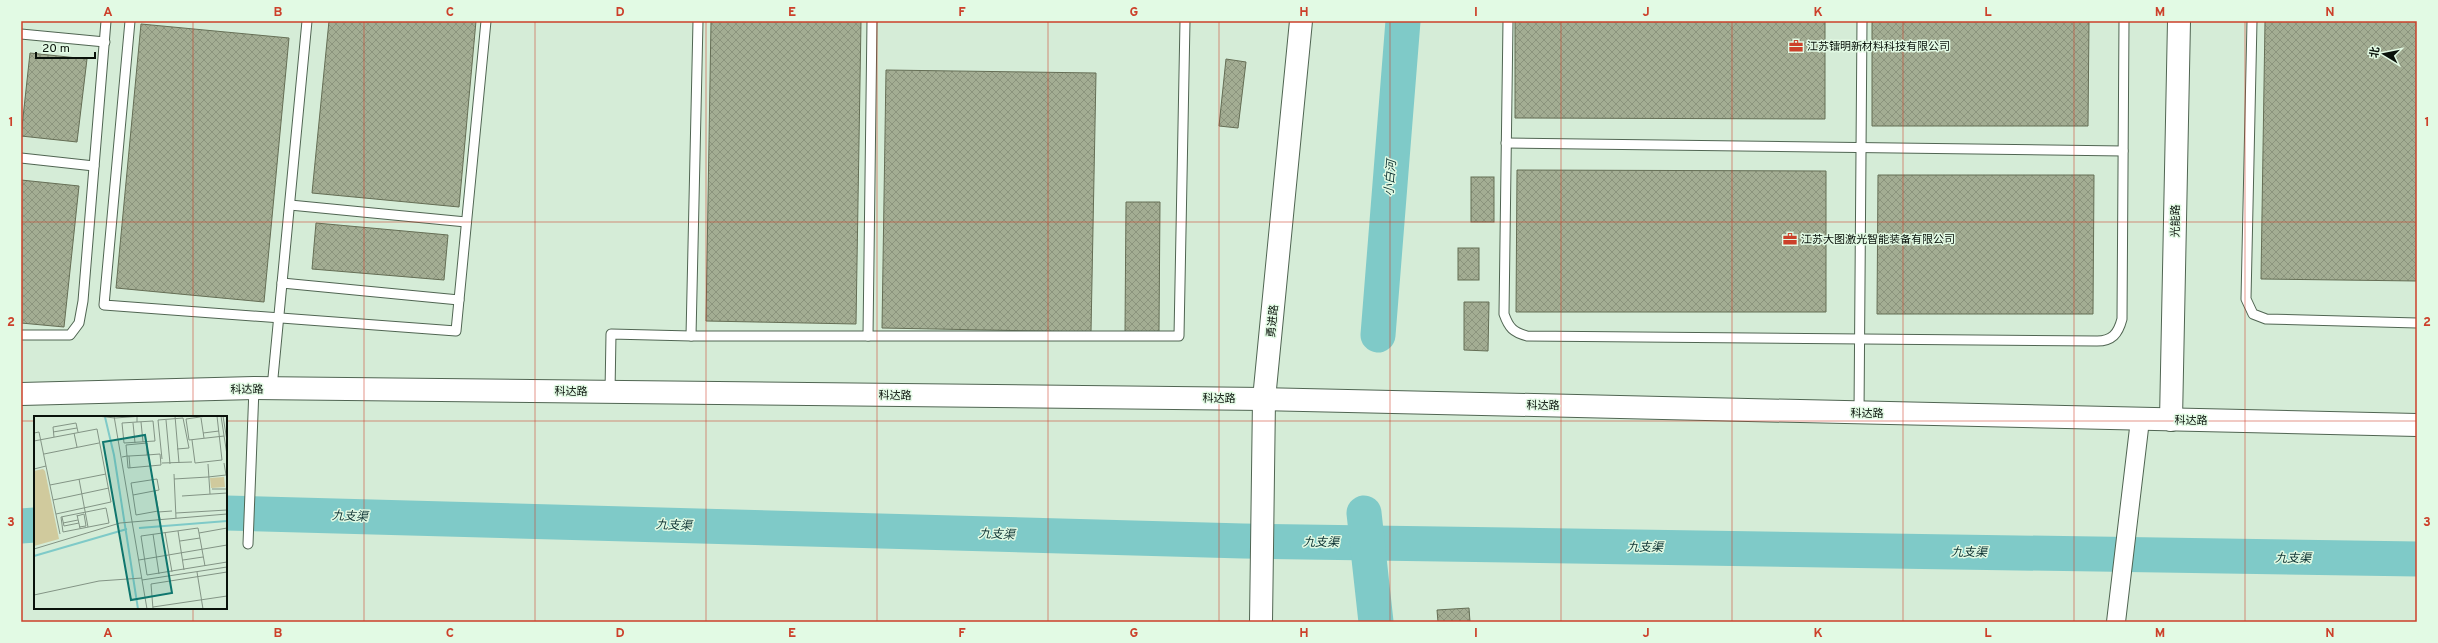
<svg xmlns="http://www.w3.org/2000/svg" width="2438" height="643" viewBox="0 0 2438 643" font-family="Overpass,'Noto Sans SC',sans-serif">
<style>
.lines{fill:none;stroke-linecap:round;stroke-linejoin:round}
.river{stroke:#7fcac8;stroke-width:35}
.building{fill:url(#building-cross-hatch);stroke:#656e55}
.service-casing{stroke:#506552;stroke-width:11}
.minor-casing{stroke:#506552;stroke-width:20}
.tertiary-casing{stroke:#506552;stroke-width:24}
.service{stroke:#fff;stroke-width:9}
.minor{stroke:#fff;stroke-width:18}
.tertiary{stroke:#fff;stroke-width:22}
.grid{fill:none;stroke:#cc402a;stroke-width:1;stroke-opacity:0.55}
.labels{text-anchor:middle;stroke-width:3;stroke-linejoin:round;paint-order:stroke}
.poi-label{font-size:11px;fill:#09110a;stroke:#e2fae4;text-anchor:start}
.street-label{font-size:11px;fill:#09110a;stroke:#e2fae4}
.water-label{font-size:12px;font-style:italic;fill:#0f3434;stroke:#e2fae4}
.inset-river{fill:none;stroke:#7fcac8;stroke-width:2}
.inset-road{fill:none;stroke:#839485;stroke-width:1}
.view{fill:#0f766e;fill-opacity:0.15;stroke:#0f766e;stroke-width:2}
.inset-edge{fill:none;stroke:#09110a;stroke-width:2}
.neatline{fill:none;stroke:#cc402a;stroke-width:1.5}
.grid-label{font-size:13px;text-anchor:middle;font-weight:bold;fill:#cc402a}
</style>
<defs>
<pattern id="building-cross-hatch" width="8" height="8" patternUnits="userSpaceOnUse"><rect width="8" height="8" fill="#a3ad93"/><path d="M0 0l8 8M0 8l8-8" fill="none" stroke="#8b947d"/></pattern>
</defs>
<rect width="100%" height="100%" fill="#d5ecd7"/>
<g class="lines">
<g class="river">
<polyline points="1378,335 1403,21"/>
<polyline points="226,513 1243,541 2417,559"/>
<polyline points="1364,513 1376,622"/>
<polyline points="21,526 35,525"/>
</g>
</g>
<g class="building">
<polygon points="329,21 476,21 459,207 312,193"/>
<polygon points="711,21 861,21 856,324 706,321"/>
<polygon points="1515,21 1825,21 1825,119 1515,118"/>
<polygon points="1872,21 2089,21 2088,126 1872,126"/>
<polygon points="2265,21 2417,21 2417,281 2261,279"/>
<polygon points="141,24 289,38 264,302 116,288"/>
<polygon points="30,53 87,59 77,142 21,136"/>
<polygon points="1226,59 1246,62 1238,128 1219,126"/>
<polygon points="886,70 1096,73 1091,332 882,328"/>
<polygon points="1517,170 1826,171 1826,312 1516,312"/>
<polygon points="1878,175 2094,175 2093,314 1877,314"/>
<rect x="1471" y="177" width="23" height="45"/>
<polygon points="21,180 79,186 64,327 21,323"/>
<polygon points="1126,202 1160,202 1159,332 1125,332"/>
<polygon points="316,223 448,235 444,280 312,269"/>
<rect x="1458" y="248" width="21" height="32"/>
<polygon points="1464,302 1489,302 1488,351 1464,350"/>
<polygon points="1469,608 1470,622 1438,622 1437,610"/>
</g>
<g class="lines">
<defs>
<g id="service">
<polyline points="130,21 104,305 456,331 486,21"/>
<polyline points="698,21 691,336 1179,336 1185,21"/>
<path d="M 1508,21 L 1504,314 C 1509,328 1513,332 1527,336 L 2097,341 C 2112,341 2118,334 2122,319 L 2124,21"/>
<polyline points="2252,21 2246,299 2253,314 2266,319 2417,323"/>
<polyline points="21,34 105,42"/>
<polyline points="1506,143 2123,151"/>
<polyline points="21,158 94,166"/>
<polyline points="290,205 466,222"/>
<polyline points="282,283 459,300"/>
<polyline points="21,335 70,335 79,323 83,301 106,21"/>
<polyline points="868,336 872,21"/>
<polyline points="272,388 307,21"/>
<polyline points="610,392 611,334 691,336"/>
<polyline points="1859,413 1862,21"/>
<polyline points="248,544 254,388"/>
</g>
<polyline id="minor" points="2116,622 2140,420"/>
<g id="tertiary">
<polyline points="21,394 254,388 1264,399 2417,425"/>
<polyline points="2171,420 2179,21"/>
<polyline points="1261,622 1264,399 1301,21"/>
</g>
</defs>
<use href="#service" class="service-casing"/>
<use href="#minor" class="minor-casing"/>
<use href="#tertiary" class="tertiary-casing"/>
<use href="#service" class="service"/>
<use href="#minor" class="minor"/>
<use href="#tertiary" class="tertiary"/>
</g>
<path class="grid" d="M 193,21 L 193,417M 364,21 L 364,622M 535,21 L 535,622M 706,21 L 706,622M 877,21 L 877,622M 1048,21 L 1048,622M 1219,21 L 1219,622M 1390,21 L 1390,622M 1561,21 L 1561,622M 1732,21 L 1732,622M 1903,21 L 1903,622M 2074,21 L 2074,622M 2245,21 L 2245,622M 21,222 L 2417,222M 21,421 L 35,421M 226,421 L 2417,421M 193,608 L 193,622"/>
<defs>
<symbol id="office-bare" viewBox="-9 -9 18 18"><path d="M-6-3h4V-5.5h4V-3h4V5H-6ZM-1-4.5V-3h2v-1.5ZM-6 0V1H6V0Z" fill="#cc402a" stroke="#e2fae4" stroke-width="2.5" paint-order="stroke"/></symbol>
</defs>
<g fill-rule="evenodd">
<use href="#office-bare" x="1786" y="36" width="20" height="20"/>
<use href="#office-bare" x="1780" y="229" width="20" height="20"/>
</g>
<g class="labels">
<g class="poi-label">
<text x="1807" y="50">江苏镭明新材料科技有限公司</text>
<text x="1801" y="243">江苏大图激光智能装备有限公司</text>
</g>
<g class="street-label">
<text transform="translate(2175 221) rotate(-89)" y="4">光能路</text>
<text transform="translate(1272 321) rotate(-84)" y="4">勇进路</text>
<text transform="translate(247 389) rotate(-1)" y="4">科达路</text>
<text transform="translate(571 391) rotate(1)" y="4">科达路</text>
<text transform="translate(895 395) rotate(1)" y="4">科达路</text>
<text transform="translate(1219 398) rotate(1)" y="4">科达路</text>
<text transform="translate(1543 405) rotate(1)" y="4">科达路</text>
<text transform="translate(1867 413) rotate(1)" y="4">科达路</text>
<text transform="translate(2191 420) rotate(1)" y="4">科达路</text>
</g>
<g class="water-label">
<text transform="translate(1390 178) rotate(-85)" y="4">小白河</text>
<text transform="translate(350 516) rotate(2)" y="4">九支渠</text>
<text transform="translate(674 525) rotate(2)" y="4">九支渠</text>
<text transform="translate(997 534) rotate(2)" y="4">九支渠</text>
<text transform="translate(1321 542) rotate(1)" y="4">九支渠</text>
<text transform="translate(1645 547) rotate(1)" y="4">九支渠</text>
<text transform="translate(1969 552) rotate(1)" y="4">九支渠</text>
<text transform="translate(2293 558) rotate(1)" y="4">九支渠</text>
</g>
</g>
<g transform="translate(34 416)">
<rect width="193" height="193" fill="#d5ecd7"/>
<path d="M 9,53 L 11,55 L 25,123 L 0,130 L 0,55 Z" fill="#d0ca9d"/>
<path d="M 190,61 L 191,71 L 177,72 L 176,62 Z" fill="#d0ca9d"/>
<path class="inset-river" d="M 71,1 L 80,39 L 104,193M 105,112 L 193,105M 0,140 L 93,113"/>
<path class="inset-road" d="M 63,0 L 81,2 L 109,0M 80,0 L 113,193M 141,0 L 145,47M 173,0 L 152,3 L 155,24 L 190,20M 187,0 L 193,39M 189,0 L 193,25M 103,1 L 103,6 L 88,7 L 90,27 L 121,25 L 119,5 L 103,6M 167,2 L 170,22M 124,4 L 128,43M 124,4 L 149,2 L 155,32 L 143,33M 132,4 L 136,48M 107,6 L 109,26M 99,7 L 101,27M 19,16 L 43,12M 0,17 L 5,16 L 26,118M 40,17 L 43,31M 169,17 L 185,15M 20,21 L 19,11 L 42,7 L 44,16M 158,24 L 161,47 L 188,44 L 183,0M 0,25 L 63,13 L 77,86 L 22,98M 10,38 L 65,27M 95,40 L 96,52M 88,41 L 93,40 L 95,40 L 113,39 L 126,38 L 127,49 L 94,52 L 93,40 L 92,29 L 113,27 L 113,39M 128,47 L 158,46M 174,48 L 176,78M 0,53 L 12,50M 140,58 L 142,102M 174,61 L 192,59 L 190,47M 45,63 L 54,111M 140,63 L 174,61M 16,69 L 72,58M 178,73 L 193,73M 121,75 L 126,103M 99,79 L 125,74 L 123,63 L 97,67 L 99,79 L 102,99 L 124,95M 148,80 L 193,77M 19,84 L 75,72M 72,92 L 75,107 L 29,116 L 27,101 ZM 124,96 L 138,95M 142,97 L 193,94M 43,99 L 46,112M 43,100 L 50,98 L 52,110 L 45,111M 28,101 L 30,110 L 45,107M 29,107 L 44,104M 144,115 L 150,154M 131,116 L 138,156M 165,117 L 164,112 L 107,120 L 113,159 L 193,146M 119,118 L 125,158M 146,125 L 166,122M 0,133 L 86,107 L 193,98M 105,144 L 193,129M 149,144 L 169,141M 171,150 L 165,117 L 193,112M 163,156 L 169,193M 108,164 L 193,151M 0,179 L 65,165 L 108,162M 119,191 L 193,180M 119,193 L 117,168 L 193,156"/>
<path class="view" d="M 111,19 L 138,177 L 97,184 L 69,26 Z"/>
<rect width="193" height="193" class="inset-edge"/>
</g>
<rect width="2438" height="643" fill="none" stroke="#e2fae4" stroke-width="44"/>
<g transform="translate(2384 54) rotate(280)" stroke="#e2fae4" stroke-width="3" paint-order="stroke">
<path d="M0-3L7 15L0 10L-7 15Z" fill="#09110a"/>
<text y="-6" font-size="11" font-weight="bold" text-anchor="middle" fill="#09110a">北</text>
</g>
<path d="M36 52v6h59v-6" fill="none" stroke="#09110a" stroke-width="2"/>
<text x="42" y="52" font-size="12" fill="#09110a" stroke="#e2fae4" stroke-width="3" paint-order="stroke">20 m</text>
<rect x="22" y="22" width="2394" height="599" class="neatline"/>
<g class="grid-label">
<text x="108" y="16">A</text>
<text x="278" y="16">B</text>
<text x="450" y="16">C</text>
<text x="620" y="16">D</text>
<text x="792" y="16">E</text>
<text x="962" y="16">F</text>
<text x="1134" y="16">G</text>
<text x="1304" y="16">H</text>
<text x="1476" y="16">I</text>
<text x="1646" y="16">J</text>
<text x="1818" y="16">K</text>
<text x="1988" y="16">L</text>
<text x="2160" y="16">M</text>
<text x="2330" y="16">N</text>
<text x="11" y="126">1</text>
<text x="2427" y="126">1</text>
<text x="11" y="326">2</text>
<text x="2427" y="326">2</text>
<text x="11" y="526">3</text>
<text x="2427" y="526">3</text>
<text x="108" y="637">A</text>
<text x="278" y="637">B</text>
<text x="450" y="637">C</text>
<text x="620" y="637">D</text>
<text x="792" y="637">E</text>
<text x="962" y="637">F</text>
<text x="1134" y="637">G</text>
<text x="1304" y="637">H</text>
<text x="1476" y="637">I</text>
<text x="1646" y="637">J</text>
<text x="1818" y="637">K</text>
<text x="1988" y="637">L</text>
<text x="2160" y="637">M</text>
<text x="2330" y="637">N</text>
</g>
</svg>
